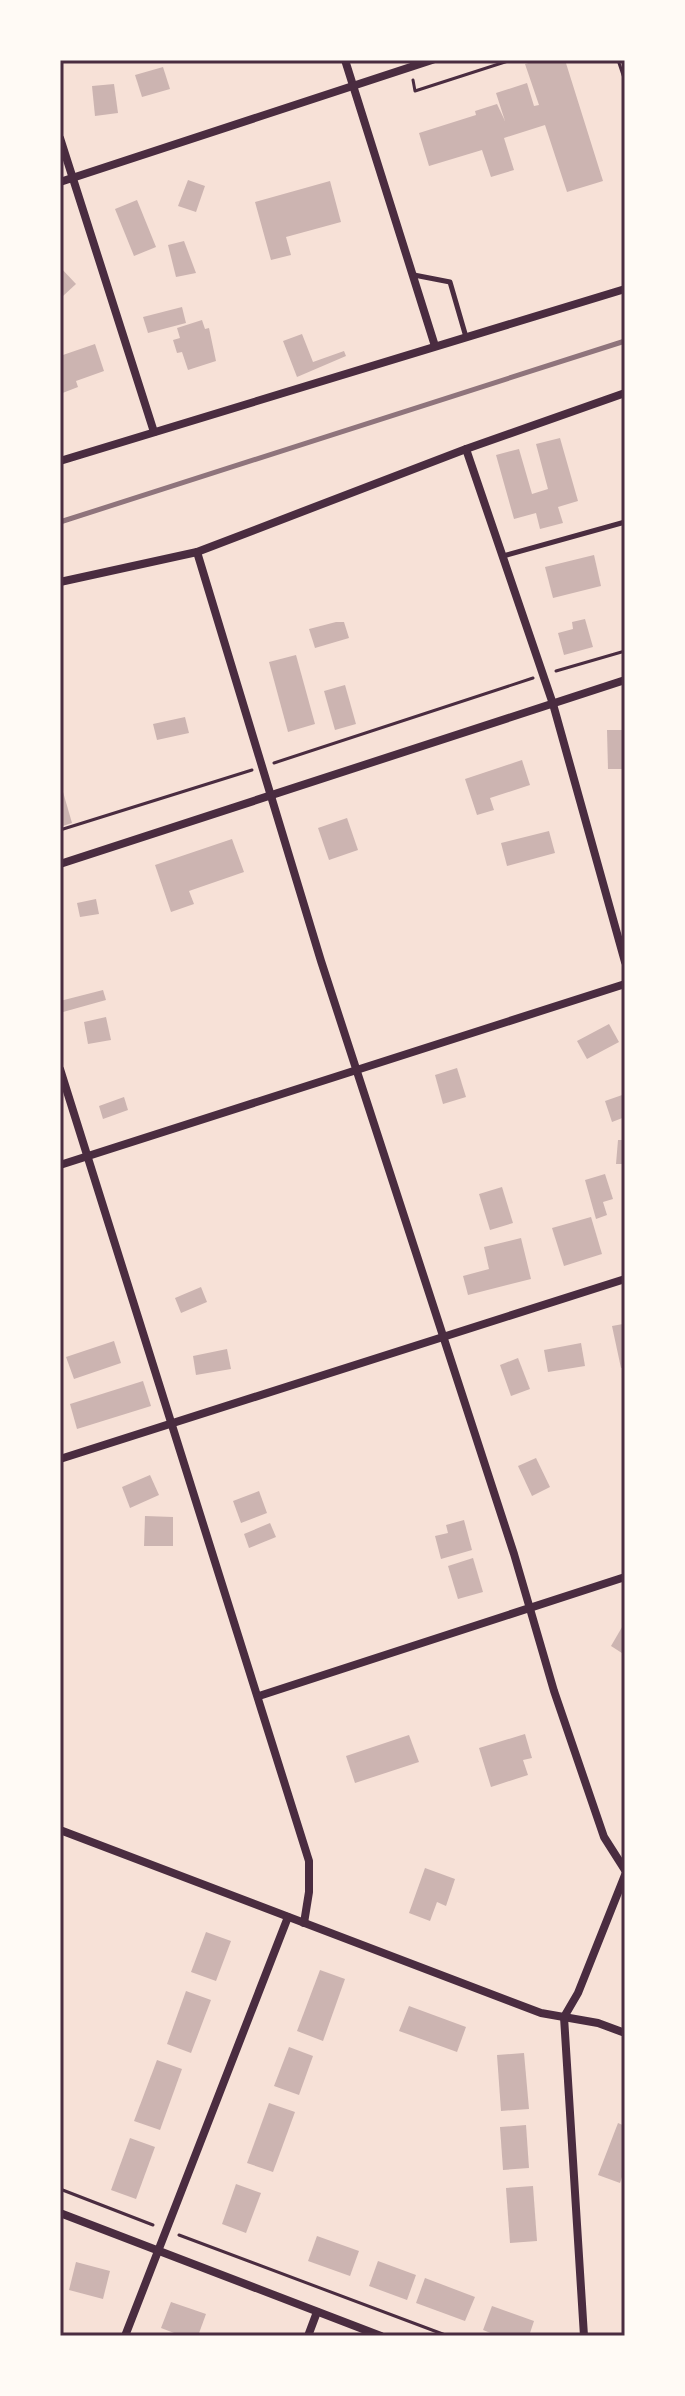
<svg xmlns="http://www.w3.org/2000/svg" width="685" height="2396" viewBox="0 0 685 2396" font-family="'Noto Sans',sans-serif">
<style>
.building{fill:#ccb4b1}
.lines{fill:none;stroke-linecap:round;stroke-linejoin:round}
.path{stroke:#4a2c40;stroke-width:3}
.service{stroke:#4a2c40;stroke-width:5}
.minor{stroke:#4a2c40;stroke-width:8}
.rail{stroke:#8f747c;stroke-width:5}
.neatline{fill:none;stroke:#4a2c40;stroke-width:3}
</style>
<rect width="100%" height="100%" fill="#f7e1d7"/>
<g class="building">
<polygon points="539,60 565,60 603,181 567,192 545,125 504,138 514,170 491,177 482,150 429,166 419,133 476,115 475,111 497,104 505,121 496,93 527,83 534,106 539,105 525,64"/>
<polygon points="163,67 170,89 142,97 135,75"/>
<polygon points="114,84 118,113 95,116 92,86"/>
<polygon points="188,180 205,186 196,212 178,206"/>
<polygon points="330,181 341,222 286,237 291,255 271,260 255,202"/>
<polygon points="137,200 156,247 134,256 115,209"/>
<polygon points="184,241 196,273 176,277 168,245"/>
<polygon points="60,267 76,284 63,296 60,293"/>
<polygon points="182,307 186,323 148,333 143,317"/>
<polygon points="202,320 205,329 209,328 216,361 188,370 182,352 177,353 173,340 180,338 177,328"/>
<polygon points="302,334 313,362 344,351 346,356 297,377 283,341"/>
<polygon points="95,344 104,371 76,381 78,387 60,394 60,356"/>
<polygon points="560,438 578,501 558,507 563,523 540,529 536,513 514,519 496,455 519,449 532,494 548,489 536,444"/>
<polygon points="594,555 601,586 553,598 545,567"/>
<polygon points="585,619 593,647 564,655 558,633 573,629 572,622"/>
<polygon points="336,622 344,622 349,638 315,648 309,629"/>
<polygon points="296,655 315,724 288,732 269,662"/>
<polygon points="345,685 356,724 335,730 324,691"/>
<polygon points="185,717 189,733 157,740 153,724"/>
<polygon points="607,730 623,730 624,769 608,769"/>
<polygon points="522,760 530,785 490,798 494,810 477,815 465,779"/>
<polygon points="61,785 72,823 60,827 60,786"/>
<polygon points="347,818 358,850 329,860 318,828"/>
<polygon points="549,831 555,853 507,866 501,843"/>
<polygon points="232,839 244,872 189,891 194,904 171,912 155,865"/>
<polygon points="96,899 99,914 80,917 77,903"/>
<polygon points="103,990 106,1000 63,1012 60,1001"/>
<polygon points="106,1017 111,1040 88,1044 84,1022"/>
<polygon points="609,1024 619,1042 587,1059 577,1041"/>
<polygon points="457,1068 466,1097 443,1104 435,1075"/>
<polygon points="625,1094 625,1117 612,1122 605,1101"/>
<polygon points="124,1097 128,1110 103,1119 99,1106"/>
<polygon points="618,1140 625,1140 625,1164 616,1164"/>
<polygon points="605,1174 613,1199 603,1202 607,1215 596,1219 585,1180"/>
<polygon points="502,1187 513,1223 490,1230 479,1194"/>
<polygon points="591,1217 602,1254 564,1266 552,1228"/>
<polygon points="521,1238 531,1279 468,1295 463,1276 489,1269 484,1247"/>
<polygon points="201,1287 207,1302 181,1313 175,1298"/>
<polygon points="623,1324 625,1367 621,1368 612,1326"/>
<polygon points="114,1341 121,1363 74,1379 66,1357"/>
<polygon points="581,1343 585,1366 548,1372 544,1350"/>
<polygon points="227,1349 231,1369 196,1375 193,1356"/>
<polygon points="518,1358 530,1389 511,1396 500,1365"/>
<polygon points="143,1381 151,1406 77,1429 70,1404"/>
<polygon points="536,1458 550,1487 532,1496 518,1466"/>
<polygon points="150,1475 159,1495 130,1508 122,1487"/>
<polygon points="259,1491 267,1513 241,1523 233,1501"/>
<polygon points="145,1516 173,1517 173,1546 144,1546"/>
<polygon points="464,1520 472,1550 441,1559 435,1536 448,1533 446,1525"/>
<polygon points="270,1523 276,1537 249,1548 244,1534"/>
<polygon points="473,1558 483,1592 458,1599 448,1566"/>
<polygon points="625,1622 625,1655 611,1646"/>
<polygon points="525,1734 532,1758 523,1760 528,1775 491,1787 479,1748"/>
<polygon points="409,1735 419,1762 355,1783 346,1756"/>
<polygon points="425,1868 455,1879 446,1906 437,1902 430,1921 409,1913"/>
<polygon points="206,1932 231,1941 216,1981 191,1972"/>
<polygon points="320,1970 345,1979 323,2041 297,2031"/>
<polygon points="186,1991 211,2000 191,2053 167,2044"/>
<polygon points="409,2006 466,2027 457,2052 399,2031"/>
<polygon points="289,2047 313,2056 299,2095 274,2086"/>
<polygon points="524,2053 529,2109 501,2111 497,2055"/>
<polygon points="157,2060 182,2069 160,2130 134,2121"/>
<polygon points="269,2103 295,2112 273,2172 247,2163"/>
<polygon points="618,2123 625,2126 625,2168 620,2183 598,2175"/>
<polygon points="526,2125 529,2168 503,2170 500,2127"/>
<polygon points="130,2138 155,2147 136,2199 111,2190"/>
<polygon points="236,2184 261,2193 246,2233 222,2224"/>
<polygon points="533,2186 537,2241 510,2243 506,2188"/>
<polygon points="317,2236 359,2251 350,2276 308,2261"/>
<polygon points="378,2261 416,2275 407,2300 369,2286"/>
<polygon points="76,2262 110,2271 103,2299 69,2290"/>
<polygon points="425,2278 475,2297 465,2321 416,2303"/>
<polygon points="171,2302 206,2314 198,2336 182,2336 161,2328"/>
<polygon points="492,2306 534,2321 529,2336 498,2336 483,2330"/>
</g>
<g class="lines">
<g class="path">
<polyline points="618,60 625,81"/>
<polyline points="413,80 415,91 511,60"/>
<polyline points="556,671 625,651"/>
<polyline points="274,763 533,678"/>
<polyline points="60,830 252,770"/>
<polyline points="60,2189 153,2225"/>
<polyline points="179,2235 448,2336"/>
</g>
<g class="service">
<polyline points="414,275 450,282 466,337"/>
<polyline points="503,556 625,522"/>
</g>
<g class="minor">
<polyline points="345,60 435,346"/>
<polyline points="60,138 154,432"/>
<polyline points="60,182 432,60"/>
<polyline points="466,449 553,704 625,962"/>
<polyline points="60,461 625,289"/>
<polyline points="197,552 321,961 514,1554 554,1691 604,1837 625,1870"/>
<polyline points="60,582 197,552 466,449 625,393"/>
<polyline points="60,864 625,680"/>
<polyline points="60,1069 309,1861 309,1892 304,1923"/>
<polyline points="60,1165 625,984"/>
<polyline points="60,1459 625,1279"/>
<polyline points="259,1696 625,1577"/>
<polyline points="60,1830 541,2013 598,2023 625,2033"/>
<polyline points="60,2213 381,2336"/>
<polyline points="125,2336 288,1917"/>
<polyline points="308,2336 317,2312"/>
<polyline points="584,2336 564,2017 578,1993 625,1875"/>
</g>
<polyline class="rail" points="60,522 625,341"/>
</g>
<rect width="685" height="2396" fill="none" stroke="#fffaf5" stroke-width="124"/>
<rect x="62" y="62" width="561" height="2272" class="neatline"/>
</svg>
